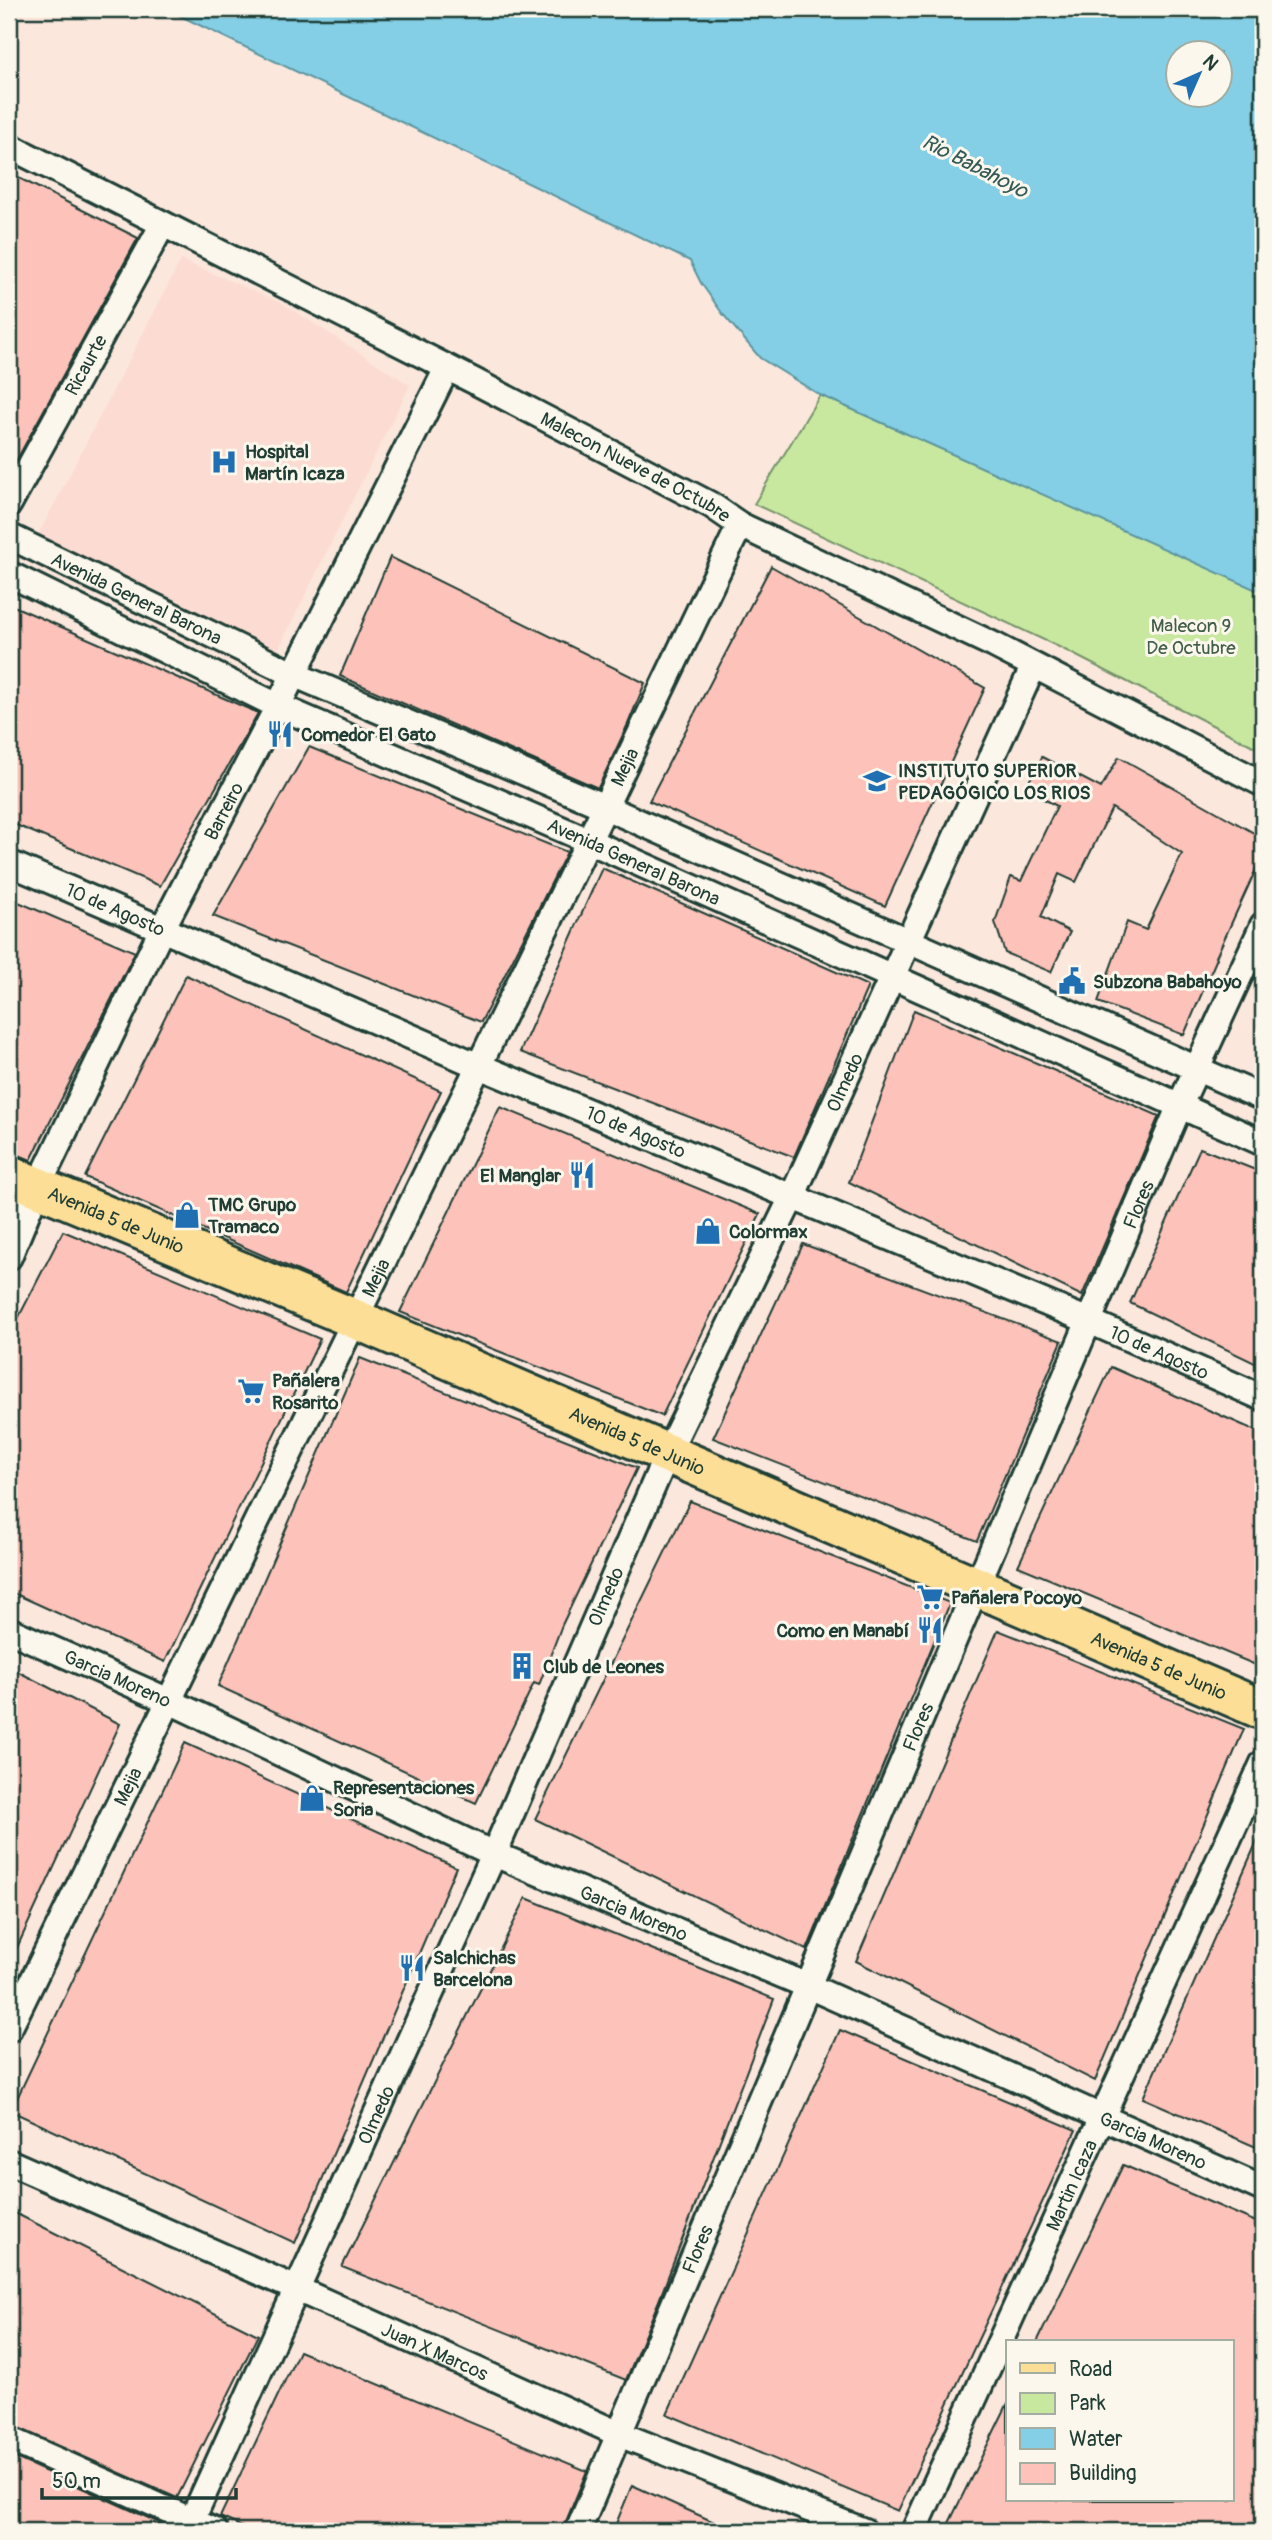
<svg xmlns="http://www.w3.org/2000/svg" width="1272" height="2540" viewBox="0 0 1272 2540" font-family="Pangolin,sans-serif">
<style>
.built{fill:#fcdcd2}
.green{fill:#c8e8a0;stroke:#74926a;stroke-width:2}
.water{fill:#85cfe6;stroke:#5c959f;stroke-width:2;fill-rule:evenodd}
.building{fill:#fdc2b9;stroke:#1f3d34;stroke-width:2}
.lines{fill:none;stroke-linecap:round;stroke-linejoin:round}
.street-casing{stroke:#1f3d34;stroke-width:30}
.primary-casing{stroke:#1f3d34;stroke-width:44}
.street{stroke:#fbf7ec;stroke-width:24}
.primary{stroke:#fcde96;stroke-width:38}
.labels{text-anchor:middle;stroke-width:6;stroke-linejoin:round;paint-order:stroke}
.street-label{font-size:19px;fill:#1f3d34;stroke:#fbf7ec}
.poi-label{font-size:19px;font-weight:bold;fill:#1f3d34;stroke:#fbf7ec;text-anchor:start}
.park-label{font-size:19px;fill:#415f4a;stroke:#fbf7ec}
.water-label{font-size:21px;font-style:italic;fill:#335a58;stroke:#fbf7ec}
</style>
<rect width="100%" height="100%" fill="#fce7dd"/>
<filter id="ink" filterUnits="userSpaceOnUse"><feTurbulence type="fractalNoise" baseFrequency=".0143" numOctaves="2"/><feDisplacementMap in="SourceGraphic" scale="14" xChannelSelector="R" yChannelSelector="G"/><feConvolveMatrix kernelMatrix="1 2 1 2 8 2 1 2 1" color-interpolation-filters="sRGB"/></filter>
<g filter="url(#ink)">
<polygon class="built" points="181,260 282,303 410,385 277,652 36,539"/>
<polygon class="green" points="820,395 1263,592 1263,751 1061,648 754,504"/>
<path class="water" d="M 166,9 L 1263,9 L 1263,593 L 820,395 L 760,358 L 722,313 L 701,283 L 690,261 ZM 1178,52 L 1220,52 L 1220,94 L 1178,94 Z"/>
<g class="building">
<polygon points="9,173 138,238 9,474"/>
<polygon points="390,557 645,683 628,724 598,788 340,676"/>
<polygon points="771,566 985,688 885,906 649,801"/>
<polygon points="9,604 258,713 160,886 9,822"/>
<polygon points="309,747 567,852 481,1022 213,916"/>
<polygon points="1042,757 1101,788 1119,757 1263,838 1263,854 1216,957 1217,958 1184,1035 1098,1002 1127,922 1146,930 1182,854 1112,808 1076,882 1059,874 1041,917 1070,932 1051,972 1005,953 995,922 1011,877 1021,881 1057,806 1025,789"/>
<polygon points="602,868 868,986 794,1157 520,1052"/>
<polygon points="9,898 135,952 31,1160 9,1151"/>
<polygon points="186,975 441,1091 346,1292 85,1177"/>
<polygon points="914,1010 1159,1116 1082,1296 849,1182"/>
<polygon points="500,1107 760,1214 662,1416 400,1312"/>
<polygon points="1200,1148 1263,1173 1263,1367 1130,1303"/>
<polygon points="63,1231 320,1339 165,1662 9,1591 9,1336"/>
<polygon points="803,1244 1062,1341 977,1541 713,1438"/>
<polygon points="360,1358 637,1468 562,1625 539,1685 534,1683 476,1803 218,1686"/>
<polygon points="1111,1367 1263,1434 1263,1668 1018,1566"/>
<polygon points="690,1501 950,1603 807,1950 535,1819"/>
<polygon points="998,1630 1244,1729 1095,2081 856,1961"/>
<polygon points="9,1667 120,1724 9,1965"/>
<polygon points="185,1743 456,1867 295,2243 11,2111"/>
<polygon points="1263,1828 1263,2150 1143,2098"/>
<polygon points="526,1898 774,1999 658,2303 626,2380 342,2267"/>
<polygon points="840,2030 1076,2130 898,2511 667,2414"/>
<polygon points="1123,2165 1263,2225 1263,2531 962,2531 948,2525 1008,2403 1008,2500 1232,2500 1232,2342 1037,2342"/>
<polygon points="9,2210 258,2335 177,2498 9,2424"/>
<polygon points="299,2351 587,2471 562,2531 251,2531 220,2517"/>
<polygon points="9,2455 164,2525 161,2531 9,2531"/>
<polygon points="632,2485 734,2531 613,2531"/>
</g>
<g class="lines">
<defs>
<g id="street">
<path id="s1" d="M 9,146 L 474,381 L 711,505 L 740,525 L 994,645 L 1263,784"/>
<path id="s2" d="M 9,504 L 163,224"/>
<path id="s3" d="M 9,536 L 293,674 L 605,807 L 1263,1098"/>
<path id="s4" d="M 9,574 L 278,706 L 589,841 L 1263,1143"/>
<path id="s5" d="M 9,863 L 479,1066 L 1089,1321 L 1263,1398"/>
<path id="s6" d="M 9,1257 L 38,1187 L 162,929 L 278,706 L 447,368"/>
<path id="s7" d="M 9,1630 L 169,1701 L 494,1854 L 808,1986 L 1263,2189"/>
<path id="s8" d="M 9,2029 L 605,807 L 740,525"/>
<path id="s9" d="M 9,2162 L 297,2289 L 619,2434 L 864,2531"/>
<polyline points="9,2439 215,2531"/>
<path id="s10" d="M 187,2531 L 494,1854 L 667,1454 L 792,1197 L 1033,667"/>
<path id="s11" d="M 578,2531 L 1180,1105 L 1263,925"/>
<path id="s12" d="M 914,2531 L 1263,1763"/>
</g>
<g id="primary">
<path id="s13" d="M 9,1175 L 355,1319 L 1263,1710"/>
</g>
</defs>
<use href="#street" class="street-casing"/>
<use href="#primary" class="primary-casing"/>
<use href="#street" class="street"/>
<use href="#primary" class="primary"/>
</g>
</g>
<defs>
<symbol id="hospital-bare" viewBox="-9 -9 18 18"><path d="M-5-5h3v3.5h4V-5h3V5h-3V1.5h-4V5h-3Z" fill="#1f6fb2" stroke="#fbf7ec" stroke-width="2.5" paint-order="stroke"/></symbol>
<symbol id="restaurant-bare" viewBox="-9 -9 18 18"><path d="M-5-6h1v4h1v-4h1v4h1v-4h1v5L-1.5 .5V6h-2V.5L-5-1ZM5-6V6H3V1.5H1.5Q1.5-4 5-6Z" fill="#1f6fb2" stroke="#fbf7ec" stroke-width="2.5" paint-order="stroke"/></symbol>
<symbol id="university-bare" viewBox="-9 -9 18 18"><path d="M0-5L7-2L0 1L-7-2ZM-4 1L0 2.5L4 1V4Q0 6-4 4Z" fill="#1f6fb2" stroke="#fbf7ec" stroke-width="2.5" paint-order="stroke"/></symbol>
<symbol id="civic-bare" viewBox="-9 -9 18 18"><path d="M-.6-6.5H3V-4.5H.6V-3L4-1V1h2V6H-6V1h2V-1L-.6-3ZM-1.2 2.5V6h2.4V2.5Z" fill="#1f6fb2" stroke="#fbf7ec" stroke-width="2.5" paint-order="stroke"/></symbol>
<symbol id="shop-bare" viewBox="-9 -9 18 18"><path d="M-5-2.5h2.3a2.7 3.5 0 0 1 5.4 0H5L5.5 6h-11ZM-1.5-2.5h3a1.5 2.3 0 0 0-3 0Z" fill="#1f6fb2" stroke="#fbf7ec" stroke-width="2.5" paint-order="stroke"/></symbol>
<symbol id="supermarket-bare" viewBox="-9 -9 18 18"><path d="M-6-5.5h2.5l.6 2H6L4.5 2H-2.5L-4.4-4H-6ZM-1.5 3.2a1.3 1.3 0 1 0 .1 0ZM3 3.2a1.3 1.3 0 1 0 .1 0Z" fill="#1f6fb2" stroke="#fbf7ec" stroke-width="2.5" paint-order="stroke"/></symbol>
<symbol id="building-bare" viewBox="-9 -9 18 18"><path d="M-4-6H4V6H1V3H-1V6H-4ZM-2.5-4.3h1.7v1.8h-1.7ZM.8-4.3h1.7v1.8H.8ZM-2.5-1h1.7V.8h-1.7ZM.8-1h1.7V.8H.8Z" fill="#1f6fb2" stroke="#fbf7ec" stroke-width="2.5" paint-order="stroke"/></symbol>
</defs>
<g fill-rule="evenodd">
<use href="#hospital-bare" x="205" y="443" width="38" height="38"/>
<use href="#restaurant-bare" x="261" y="715" width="38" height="38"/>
<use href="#university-bare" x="858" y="762" width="38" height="38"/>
<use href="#civic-bare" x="1053" y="962" width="38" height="38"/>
<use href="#restaurant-bare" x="563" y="1156" width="38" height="38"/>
<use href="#shop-bare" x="168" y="1196" width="38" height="38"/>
<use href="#shop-bare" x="689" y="1212" width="38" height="38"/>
<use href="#supermarket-bare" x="232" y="1372" width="38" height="38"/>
<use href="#supermarket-bare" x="911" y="1578" width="38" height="38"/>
<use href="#restaurant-bare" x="911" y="1611" width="38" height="38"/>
<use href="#building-bare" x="503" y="1647" width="38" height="38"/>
<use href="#shop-bare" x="293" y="1779" width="38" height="38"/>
<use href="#restaurant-bare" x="393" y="1949" width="38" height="38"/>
</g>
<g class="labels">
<g class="street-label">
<text dy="7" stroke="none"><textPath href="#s2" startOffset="159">Ricaurte</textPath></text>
<text dy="7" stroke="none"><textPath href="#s1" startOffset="704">Malecon Nueve de Octubre</textPath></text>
<text dy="7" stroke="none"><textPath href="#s3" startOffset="142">Avenida General Barona</textPath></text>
<text dy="7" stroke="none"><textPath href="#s8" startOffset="1404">Mejia</textPath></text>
<text dy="7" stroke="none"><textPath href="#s6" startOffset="495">Barreiro</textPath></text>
<text dy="7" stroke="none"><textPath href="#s4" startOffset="688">Avenida General Barona</textPath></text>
<text dy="7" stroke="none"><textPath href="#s5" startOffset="116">10 de Agosto</textPath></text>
<text dy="7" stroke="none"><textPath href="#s10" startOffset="1591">Olmedo</textPath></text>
<text dy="7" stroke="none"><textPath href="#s5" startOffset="682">10 de Agosto</textPath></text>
<text dy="7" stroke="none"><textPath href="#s11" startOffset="1440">Flores</textPath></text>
<text dy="7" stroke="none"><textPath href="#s13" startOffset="116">Avenida 5 de Junio</textPath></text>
<text dy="7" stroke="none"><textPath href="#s8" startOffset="836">Mejia</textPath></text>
<text dy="7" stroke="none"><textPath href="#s5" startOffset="1250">10 de Agosto</textPath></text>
<text dy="7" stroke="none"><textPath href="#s13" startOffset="682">Avenida 5 de Junio</textPath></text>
<text dy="7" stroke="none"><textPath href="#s10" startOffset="1024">Olmedo</textPath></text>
<text dy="7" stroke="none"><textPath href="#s13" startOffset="1250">Avenida 5 de Junio</textPath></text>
<text dy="7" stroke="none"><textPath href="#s7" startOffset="119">Garcia Moreno</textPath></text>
<text dy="7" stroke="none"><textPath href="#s11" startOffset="873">Flores</textPath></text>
<text dy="7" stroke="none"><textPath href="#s8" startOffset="270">Mejia</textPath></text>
<text dy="7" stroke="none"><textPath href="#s7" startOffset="686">Garcia Moreno</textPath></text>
<text dy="7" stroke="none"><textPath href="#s10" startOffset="457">Olmedo</textPath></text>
<text dy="7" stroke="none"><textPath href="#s7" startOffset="1253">Garcia Moreno</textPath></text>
<text dy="7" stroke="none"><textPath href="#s12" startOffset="380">Martin Icaza</textPath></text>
<text dy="7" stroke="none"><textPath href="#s11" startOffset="306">Flores</textPath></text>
<text dy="7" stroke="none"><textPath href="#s9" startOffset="466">Juan X Marcos</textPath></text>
</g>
<g class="poi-label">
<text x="245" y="458">Hospital<tspan x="245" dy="22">Martín Icaza</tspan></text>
<text x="301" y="741">Comedor El Gato</text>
<text x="898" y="777">INSTITUTO SUPERIOR<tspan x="898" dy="22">PEDAGÓGICO LOS RIOS</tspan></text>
<text x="1093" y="988">Subzona Babahoyo</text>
<text x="561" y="1182" text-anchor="end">El Manglar</text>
<text x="208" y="1211">TMC Grupo<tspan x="208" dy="22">Tramaco</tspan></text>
<text x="729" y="1238">Colormax</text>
<text x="272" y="1387">Pañalera<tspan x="272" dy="22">Rosarito</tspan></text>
<text x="951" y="1604">Pañalera Pocoyo</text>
<text x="909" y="1637" text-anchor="end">Como en Manabí</text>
<text x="543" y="1673">Club de Leones</text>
<text x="333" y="1794">Representaciones<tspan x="333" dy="22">Soria</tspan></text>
<text x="433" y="1964">Salchichas<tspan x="433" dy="22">Barcelona</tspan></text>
</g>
<g class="park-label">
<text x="1191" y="632">Malecon 9<tspan x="1191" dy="22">De Octubre</tspan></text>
</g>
<g class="water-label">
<text transform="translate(975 166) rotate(27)" y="7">Rio Babahoyo</text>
</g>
</g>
<rect width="1272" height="2540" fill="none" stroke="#fbf7ec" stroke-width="35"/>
<rect x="18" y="18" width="1237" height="2505" fill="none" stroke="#1f3d34" stroke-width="2.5" filter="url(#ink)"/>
<rect x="1006" y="2340" width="228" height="161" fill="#fbf7ec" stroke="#a3ada2" stroke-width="2"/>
<rect x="1020" y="2363" width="35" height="10" fill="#fcde96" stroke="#a3ada2" stroke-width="2"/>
<text x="1069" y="2376" font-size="21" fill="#1f3d34">Road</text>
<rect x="1020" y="2393" width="35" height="21" fill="#c8e8a0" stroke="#a3ada2" stroke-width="2"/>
<text x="1069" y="2410" font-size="21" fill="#1f3d34">Park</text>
<rect x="1020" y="2428" width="35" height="21" fill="#85cfe6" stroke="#a3ada2" stroke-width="2"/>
<text x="1069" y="2446" font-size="21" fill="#1f3d34">Water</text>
<rect x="1020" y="2463" width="35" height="21" fill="#fdc2b9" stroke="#a3ada2" stroke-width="2"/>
<text x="1069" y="2480" font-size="21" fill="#1f3d34">Building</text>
<g transform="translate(1199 74) rotate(45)"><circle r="33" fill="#fbf7ec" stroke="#a3ada2" stroke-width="2"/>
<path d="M0-5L12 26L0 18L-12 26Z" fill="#1f6fb2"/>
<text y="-10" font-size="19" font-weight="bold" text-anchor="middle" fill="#1f3d34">N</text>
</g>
<path d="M42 2488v10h194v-10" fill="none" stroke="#1f3d34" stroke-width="3.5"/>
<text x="52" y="2488" font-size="21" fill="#1f3d34" stroke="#fbf7ec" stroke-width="5" paint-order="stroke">50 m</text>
</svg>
